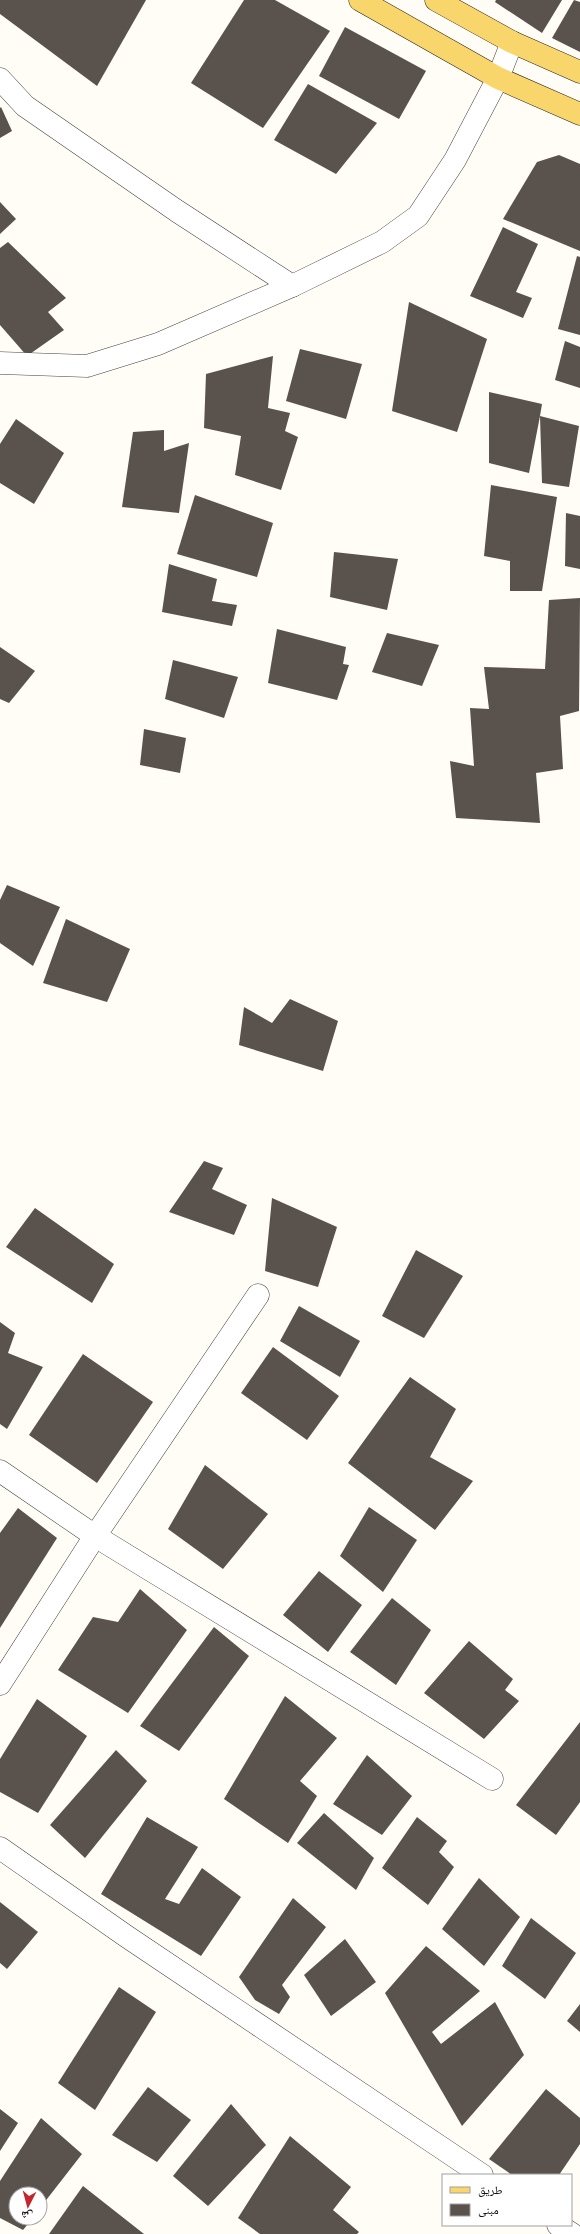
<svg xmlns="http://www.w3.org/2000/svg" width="580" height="2234" viewBox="0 0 580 2234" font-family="Merriweather,'Noto Naskh Arabic',serif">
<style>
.building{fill:#5a524d}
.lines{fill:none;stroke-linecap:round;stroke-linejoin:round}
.minor-casing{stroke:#444;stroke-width:23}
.major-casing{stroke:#222;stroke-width:23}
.minor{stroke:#fff;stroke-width:22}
.major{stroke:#f9d66b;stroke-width:22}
</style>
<rect width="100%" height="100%" fill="#fffdf5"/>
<g class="building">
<polygon points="0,0 146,0 97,86 0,14"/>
<polygon points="244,0 275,0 330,31 263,128 191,83"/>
<polygon points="496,0 562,0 542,33 495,2"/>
<polygon points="574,0 580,2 580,52 552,38"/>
<polygon points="345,27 426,71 399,119 319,76"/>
<polygon points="308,84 377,123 336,174 274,140"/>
<polygon points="1,107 12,131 0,138 0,108"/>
<polygon points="559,155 580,164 580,251 503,219 537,162"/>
<polygon points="0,202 16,219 0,234"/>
<polygon points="503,227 538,244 516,292 532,298 523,318 470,296"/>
<polygon points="8,242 66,298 48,312 64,330 27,356 0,325 0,248"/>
<polygon points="577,256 580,257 580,335 558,329"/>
<polygon points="409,302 487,339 457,432 392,411"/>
<polygon points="565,341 580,347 580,388 555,380"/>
<polygon points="300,349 362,364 346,419 286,401"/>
<polygon points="273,356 268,408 290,413 285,431 298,437 281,490 235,475 241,436 204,428 206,374"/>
<polygon points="489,392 542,404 540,416 579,426 569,487 542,483 540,416 529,473 489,463"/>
<polygon points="16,419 64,453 34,504 0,483 0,444"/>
<polygon points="164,430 164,451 189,443 179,513 122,507 133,432"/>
<polygon points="491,485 557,497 542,591 510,591 510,561 484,556"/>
<polygon points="195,495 273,523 257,577 177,554"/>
<polygon points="566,513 580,516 580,569 565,566"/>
<polygon points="334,552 398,559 387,610 330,597"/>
<polygon points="169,564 217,579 212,601 237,605 232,626 162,612"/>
<polygon points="580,598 579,711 560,716 563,769 536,773 540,823 456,818 450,761 474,766 470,708 489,709 484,667 545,669 549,600"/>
<polygon points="277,629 346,647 343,664 349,665 337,700 268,683"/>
<polygon points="387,633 439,645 422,686 372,672"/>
<polygon points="0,647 35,671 9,703 0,699"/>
<polygon points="173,660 238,677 224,718 165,699"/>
<polygon points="144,729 186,738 180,773 140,765"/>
<polygon points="7,885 60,907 33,966 0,943 0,900"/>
<polygon points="66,919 130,949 107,1002 43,983"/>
<polygon points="290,999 338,1021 323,1071 239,1045 244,1007 272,1023"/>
<polygon points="204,1161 223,1168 212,1189 247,1205 234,1235 169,1212"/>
<polygon points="272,1198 337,1227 318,1287 265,1271"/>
<polygon points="35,1208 114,1264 92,1303 6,1247"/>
<polygon points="416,1250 463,1276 424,1338 382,1316"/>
<polygon points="299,1306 360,1341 340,1377 280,1341"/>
<polygon points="0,1322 15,1333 8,1353 43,1367 7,1429 0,1424"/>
<polygon points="273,1347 339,1396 307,1440 241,1393"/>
<polygon points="83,1354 153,1402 97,1483 29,1435"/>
<polygon points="410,1377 456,1409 430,1457 473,1481 435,1530 348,1463"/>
<polygon points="205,1465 268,1514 223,1569 168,1529"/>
<polygon points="369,1507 417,1540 383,1592 340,1556"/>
<polygon points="18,1508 57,1538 0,1628 0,1533"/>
<polygon points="319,1571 362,1605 328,1652 283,1615"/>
<polygon points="140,1589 187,1630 128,1713 58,1670 93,1617 118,1622"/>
<polygon points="392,1598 431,1630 396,1685 350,1652"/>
<polygon points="214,1627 249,1656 179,1751 140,1726"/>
<polygon points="469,1641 513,1679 505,1690 519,1701 484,1739 424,1693"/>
<polygon points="285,1696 337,1738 300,1781 317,1796 288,1843 224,1799"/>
<polygon points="37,1699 87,1736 38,1813 0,1792 0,1759"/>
<polygon points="580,1722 580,1802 556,1835 516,1805"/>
<polygon points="116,1750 147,1781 85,1858 50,1825"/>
<polygon points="367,1755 412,1796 382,1835 333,1804"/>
<polygon points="324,1813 374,1858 356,1890 297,1843"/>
<polygon points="147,1817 198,1847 165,1899 179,1904 202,1868 241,1897 201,1956 101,1894"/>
<polygon points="417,1817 447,1841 439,1852 454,1867 428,1905 382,1868"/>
<polygon points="479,1878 520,1917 484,1966 442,1929"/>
<polygon points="293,1898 326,1927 282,1985 290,1997 279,2014 255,2000 239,1977"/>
<polygon points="0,1902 38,1932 7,1969 0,1963"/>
<polygon points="531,1918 576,1953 545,1999 502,1966"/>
<polygon points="345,1939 376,1982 331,2016 304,1975"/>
<polygon points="426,1946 480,1991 432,2032 441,2044 495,2002 524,2055 462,2126 385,1993"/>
<polygon points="119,1987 156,2012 95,2110 58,2083"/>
<polygon points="580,2004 580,2032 567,2021"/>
<polygon points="148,2087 191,2120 157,2162 112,2135"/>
<polygon points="546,2089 580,2118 580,2144 559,2175 512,2175 489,2159"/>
<polygon points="231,2104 266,2145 208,2206 173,2176"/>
<polygon points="0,2109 18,2123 0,2151"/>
<polygon points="41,2118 82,2154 40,2208 40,2194 16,2194 16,2218 33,2218 23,2230 0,2218 0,2181"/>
<polygon points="290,2136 351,2187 333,2210 359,2232 357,2234 260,2234 238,2218"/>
<polygon points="83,2186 144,2234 49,2234"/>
</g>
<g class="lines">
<defs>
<g id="minor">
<polyline points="0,79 25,106 177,211 292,286"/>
<polyline points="0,363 87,366 158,344 292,286 382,242 418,216 455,160 498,78 512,42"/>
<polyline points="0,1471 95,1536 492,1779"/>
<polyline points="0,1684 95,1536 258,1295"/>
<polyline points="0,1848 126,1936 482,2175"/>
<polyline points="558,2225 572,2234"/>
</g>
<g id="major">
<polyline points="360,0 498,78 580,114"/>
<polyline points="436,0 512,42 580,72"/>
</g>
</defs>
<use href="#minor" class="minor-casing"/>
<use href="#major" class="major-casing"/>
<use href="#minor" class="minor"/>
<use href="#major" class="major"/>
</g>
<rect x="442" y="2174" width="130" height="52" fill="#ffffff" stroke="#a0a0a0"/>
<rect x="450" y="2187" width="20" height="6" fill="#f9d66b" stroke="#a0a0a0"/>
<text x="478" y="2194" font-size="12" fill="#111111">طريق</text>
<rect x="450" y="2204" width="20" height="12" fill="#5a524d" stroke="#a0a0a0"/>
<text x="478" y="2214" font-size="12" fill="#111111">مبنى</text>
<g transform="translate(28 2206) rotate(186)"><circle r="19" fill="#ffffff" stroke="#a0a0a0"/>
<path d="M0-3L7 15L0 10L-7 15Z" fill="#c4262e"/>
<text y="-6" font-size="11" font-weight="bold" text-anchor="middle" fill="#111111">ش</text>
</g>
</svg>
